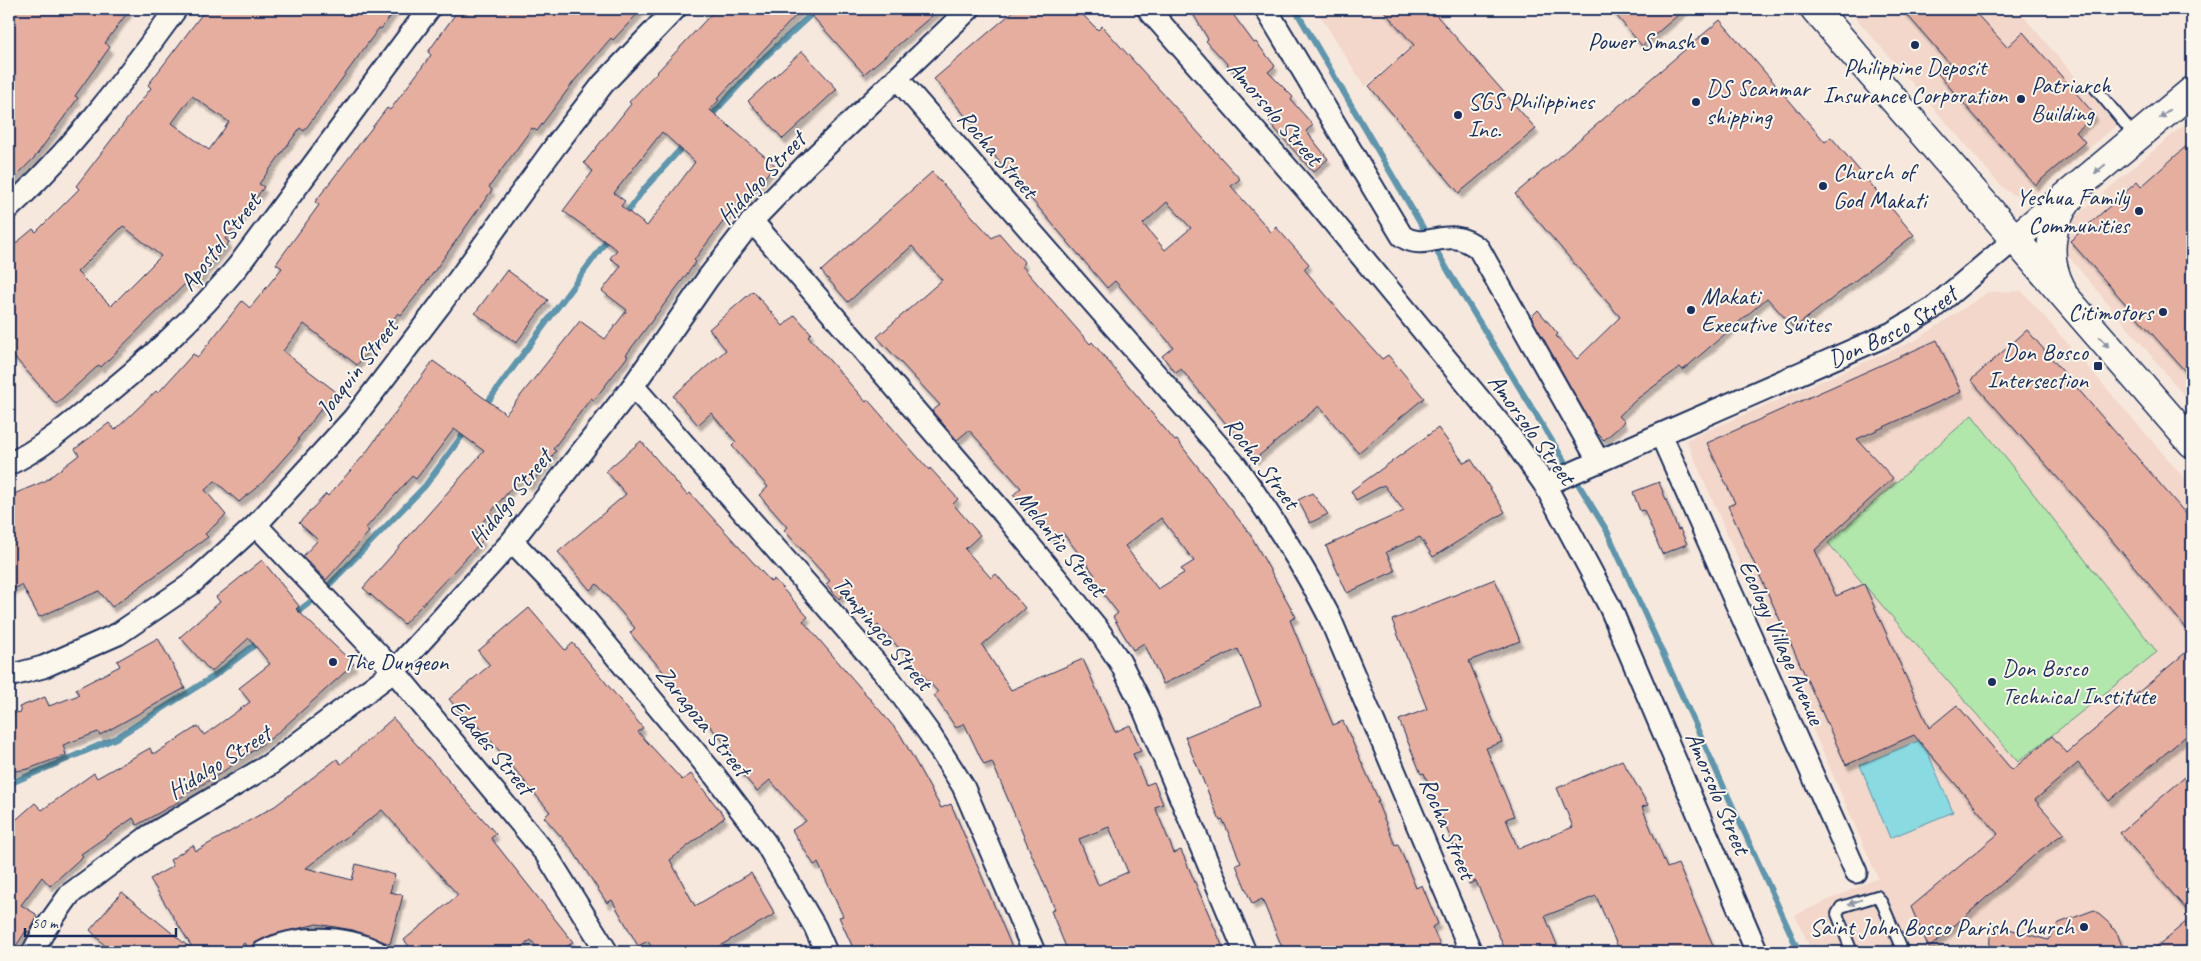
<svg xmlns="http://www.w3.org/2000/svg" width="2201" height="961" viewBox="0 0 2201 961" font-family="Caveat,sans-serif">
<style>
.built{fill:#f2d7ca}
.green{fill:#b1e7aa;stroke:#668b84}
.water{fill:#89dae1;stroke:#5d96ad}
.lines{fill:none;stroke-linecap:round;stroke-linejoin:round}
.stream{stroke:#5d96ad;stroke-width:6}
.building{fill:#e6ae9f;stroke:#1b2f5e;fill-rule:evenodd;filter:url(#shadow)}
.lane-casing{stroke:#1b2f5e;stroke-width:14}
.street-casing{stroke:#1b2f5e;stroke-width:25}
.secondary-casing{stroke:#1b2f5e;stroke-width:31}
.lane{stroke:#fbf7ec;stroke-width:10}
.street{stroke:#fbf7ec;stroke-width:21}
.secondary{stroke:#fbf7ec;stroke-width:28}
.oneway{fill:#8b93a5}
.poi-dot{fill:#1b2f5e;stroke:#fbf7ec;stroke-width:2}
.labels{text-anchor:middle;stroke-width:4;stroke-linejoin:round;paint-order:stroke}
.poi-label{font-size:24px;fill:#1b2f5e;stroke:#fbf7ec;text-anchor:start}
.street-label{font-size:24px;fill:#1b2f5e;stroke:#fbf7ec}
</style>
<defs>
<filter id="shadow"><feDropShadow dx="3" dy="5.5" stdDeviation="1" flood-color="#0004"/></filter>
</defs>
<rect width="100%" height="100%" fill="#f7e8dd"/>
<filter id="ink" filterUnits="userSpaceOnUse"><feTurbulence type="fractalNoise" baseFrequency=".02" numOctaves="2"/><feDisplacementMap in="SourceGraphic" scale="10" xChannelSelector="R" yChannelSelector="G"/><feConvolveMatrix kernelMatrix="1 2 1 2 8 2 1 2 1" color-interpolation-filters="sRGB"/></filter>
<g filter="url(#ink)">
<g class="built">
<polygon points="1316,9 1453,9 1365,87"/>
<polygon points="1848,9 2017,9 2117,125 2035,193 2028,196 2013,195 2001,186"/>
<polygon points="2192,118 2192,405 2060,246 2062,228"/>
<polygon points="2022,291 2192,487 2192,952 1812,952 1795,915 1878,878 1686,440 1916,340 1988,292"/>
</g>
<polygon class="green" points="1972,415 2157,652 2018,762 1828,543"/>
<polygon class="water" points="1922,739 1953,812 1890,838 1860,765"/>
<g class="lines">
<g class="stream">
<polyline points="1295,9 1450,274 1607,531 1799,952"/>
<polyline points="708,119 765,57 817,9"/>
<polyline points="623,218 644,189 686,143"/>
<polyline points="484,407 610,236"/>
<polyline points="331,583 425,486 467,429"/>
<polyline points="292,616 313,600"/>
<polyline points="9,784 116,738 214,676 260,641"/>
</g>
</g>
<g class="building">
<polygon points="9,9 130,9 105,43 110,47 75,96 78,98 35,157 9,183"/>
<path d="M 206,9 L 396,9 L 381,29 L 379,28 L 304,131 L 300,128 L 259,184 L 264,187 L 225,239 L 229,242 L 196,283 L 190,279 L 101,367 L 99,365 L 56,404 L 9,351 L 9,249 L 33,229 L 36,232 L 79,189 L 76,186 L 151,88 L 148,85 ZM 192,96 L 229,122 L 209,150 L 172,123 ZM 123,226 L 161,256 L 111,306 L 77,272 Z"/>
<polygon points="459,9 642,9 613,40 611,38 575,80 537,131 532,128 489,187 492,190 426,283 401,315 398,313 357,365 304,324 283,351 335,391 298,439 299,441 262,483 239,502 215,481 205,490 226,515 205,534 208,537 112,607 99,591 39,617 22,585 9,591 9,496 45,481 79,455 75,449 109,423 115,430 156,391 158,393 193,354 198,357 242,301 250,308 282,268 276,264 319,205 315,202 387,108 390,110 431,55 428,52"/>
<path d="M 716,9 L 802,9 L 717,99 L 719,100 L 710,110 L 775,165 L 745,200 L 742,197 L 694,260 L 696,262 L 626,355 L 628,356 L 594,400 L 591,398 L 553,449 L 556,451 L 530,485 L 520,478 L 474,532 L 483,540 L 404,624 L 363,588 L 484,451 L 454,429 L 416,479 L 412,476 L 365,529 L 369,532 L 326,580 L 303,556 L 318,540 L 299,523 L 326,494 L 328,496 L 365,454 L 433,361 L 506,414 L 580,321 L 605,339 L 627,310 L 602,291 L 621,266 L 610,258 L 617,250 L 563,211 L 593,171 L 584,163 L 631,104 L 629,102 ZM 662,132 L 695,162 L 647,226 L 621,206 L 625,201 L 614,193 Z"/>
<polygon points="806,9 940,9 864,74"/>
<path d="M 1016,9 L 1077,9 L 1098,30 L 1102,26 L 1240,179 L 1231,186 L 1271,232 L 1276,227 L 1309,264 L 1304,269 L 1341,313 L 1382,359 L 1388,355 L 1424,398 L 1358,453 L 1319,406 L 1255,459 L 1181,369 L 1176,373 L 1162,356 L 1173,347 L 1152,322 L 1151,323 L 1115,281 L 1107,288 L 976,134 L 979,132 L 934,79 ZM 1167,202 L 1191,228 L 1165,250 L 1143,224 Z"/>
<polygon points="1190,9 1229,9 1254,43 1256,42 1275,66 1268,72 1293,97 1291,100 1313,125 1306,131 1328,159 1313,172 1269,122 1276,117 1206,41 1208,39"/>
<polygon points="1382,9 1431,9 1536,129 1459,193 1369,86 1414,45"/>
<polygon points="1611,9 1685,9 1642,46"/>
<polygon points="1902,9 1972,9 2007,47 2023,32 2095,115 2076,132 2085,142 2035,185 1938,74 1950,64"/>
<polygon points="1720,20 1825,142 1831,137 1914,235 1794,328 1767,298 1683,370 1680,367 1637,399 1619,416 1625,422 1604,440 1596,432 1531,317 1538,310 1558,334 1556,336 1577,359 1620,317 1515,194"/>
<polygon points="802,51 837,89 783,139 748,101"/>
<polygon points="2192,141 2192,379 2070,241 2137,182 2141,187"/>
<path d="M 932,172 L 992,238 L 999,233 L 1025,263 L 1022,266 L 1090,344 L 1092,342 L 1175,441 L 1177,440 L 1250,534 L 1296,617 L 1290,620 L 1333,725 L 1343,721 L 1379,801 L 1377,802 L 1395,845 L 1398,844 L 1416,888 L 1422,885 L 1438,924 L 1432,927 L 1443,952 L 1284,952 L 1262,899 L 1252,904 L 1236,865 L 1241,863 L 1223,820 L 1220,821 L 1185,737 L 1261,705 L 1238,649 L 1163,684 L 1144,643 L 1133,650 L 1113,617 L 1118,613 L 1091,578 L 1095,575 L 1063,533 L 1053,541 L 1013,495 L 1021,488 L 969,430 L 957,440 L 932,411 L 940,405 L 877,337 L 942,280 L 912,246 L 848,302 L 821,271 ZM 1161,518 L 1194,561 L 1181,569 L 1184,573 L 1158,589 L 1125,546 Z"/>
<polygon points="507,270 548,300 516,343 475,313"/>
<path d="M 753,291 L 783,326 L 795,315 L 811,333 L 808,336 L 866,402 L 868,400 L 929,470 L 930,468 L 958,499 L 953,504 L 980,535 L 965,549 L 991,578 L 996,574 L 1025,608 L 982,645 L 1011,690 L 1083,659 L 1115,732 L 1130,725 L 1141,751 L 1133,754 L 1146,785 L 1154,782 L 1163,804 L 1155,807 L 1174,853 L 1181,850 L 1225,952 L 1068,952 L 1051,911 L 1055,909 L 992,762 L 984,765 L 964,723 L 956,728 L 934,695 L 938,692 L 909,659 L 878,625 L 874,629 L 844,594 L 839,599 L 826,584 L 830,581 L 784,530 L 787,527 L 759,495 L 768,487 L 732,446 L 736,442 L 711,413 L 698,425 L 673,396 L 726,350 L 709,329 ZM 1109,827 L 1128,872 L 1098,885 L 1079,839 Z"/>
<polygon points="2027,330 2192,521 2192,635 2087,511 1971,380"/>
<polygon points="1937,340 1961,392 1857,439 1893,478 1815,550 1836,596 1864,584 1929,728 1957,705 2012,770 2052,736 2067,753 2192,647 2192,731 2109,801 2078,763 2035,800 2064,833 2038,852 1929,948 1911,907 1998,834 1914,735 1846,765 1728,506 1735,503 1707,443"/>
<polygon points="1438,428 1464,463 1471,459 1505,512 1433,557 1420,537 1386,552 1395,571 1347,593 1326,546 1404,511 1384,485 1356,500 1351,491"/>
<polygon points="641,441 687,495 690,493 771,582 774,579 808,617 803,621 900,734 941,808 951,804 1014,952 855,952 839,917 843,916 818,863 814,865 792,830 806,821 770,780 757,791 728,758 733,753 630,633 635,628 597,584 590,590 558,552 626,494 606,471"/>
<polygon points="1659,482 1678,530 1680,529 1687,544 1662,554 1644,510 1640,511 1633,492"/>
<polygon points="1312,493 1328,514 1310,523 1298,500"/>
<polygon points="262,560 299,606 296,609 354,664 274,736 221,773 178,799 180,801 137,825 133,818 81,854 83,856 50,886 42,877 21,905 36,914 36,920 29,932 26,931 12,952 9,952 9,826 35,803 42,810 94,773 97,778 150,748 152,753 156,753 198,726 204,735 250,702 239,688 270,664 249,638 211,672 180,637 220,602 216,597"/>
<polygon points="1495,579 1520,641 1469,661 1502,742 1486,748 1514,816 1506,819 1518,849 1573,827 1557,788 1622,760 1648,805 1642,807 1667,868 1678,864 1716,952 1620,952 1596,896 1545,916 1560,952 1506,952 1476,881 1469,884 1424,773 1421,774 1399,720 1427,709 1392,620"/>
<polygon points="529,608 565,650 573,643 643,728 638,732 682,780 691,774 725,817 670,860 695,906 751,873 775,914 709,952 654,952 648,941 638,946 612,900 607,903 571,848 544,817 550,812 478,725 474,729 449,699 490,665 478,651"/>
<polygon points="158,638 185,688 100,735 98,732 63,745 66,755 28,769 9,772 9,714 21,712 19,707 45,697 49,706 79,695 76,689 120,666 117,661"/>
<polygon points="393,718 496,834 491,838 573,942 560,952 540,952 531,940 515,952 414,952 404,940 458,895 382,810 306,868 352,880 356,864 395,875 390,892 403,895 390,944 353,930 317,924 271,935 253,944 251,952 244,943 235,952 111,952 90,930 122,892 195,952 150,879 173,866 170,860 193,845 196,851 275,806 337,759 341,764"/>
<polygon points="2192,771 2192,916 2120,833"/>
<polygon points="2094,910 2110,924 2118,935 2124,952 1989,952 1991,924 2048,940 2059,923"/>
<polygon points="2192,917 2192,952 2150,952"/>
</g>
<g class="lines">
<defs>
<g id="lane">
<polyline points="2095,88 2136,137"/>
<polyline points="1852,952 1837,914 1841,907 1877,896 1882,903 1903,952"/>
</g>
<g id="street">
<polyline points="1148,9 1306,189 1514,441 1545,485 1610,607 1757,952"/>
<path d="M 1266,9 L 1402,236 C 1428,254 1446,222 1479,249 L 1599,462"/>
<path d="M 897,78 L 1236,466 C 1270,515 1302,563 1329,616 L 1471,952"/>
<path d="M 9,208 C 73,149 125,79 176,9"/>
<polyline points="752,221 1005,515 1097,628 1120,662 1141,703 1245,952"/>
<polyline points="633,386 889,678 929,733 963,786 1034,952"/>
<polyline points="1661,435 1856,872"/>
<path d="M 9,464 C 37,451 63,430 87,410 C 143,366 193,321 238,266 L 429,9"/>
<path id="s1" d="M 1545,485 L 1892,333 L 1932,309 L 2015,239"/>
<polyline points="256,525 394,671 546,854 607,952"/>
<polyline points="512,541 576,608 715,776 765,842 815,927 826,952"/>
<polyline points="9,676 43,667 118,634 190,585 256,525 353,419 440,305 556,145 603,84 675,9"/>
<polyline points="33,952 45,929 70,894 149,836 269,765 394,671 512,541 633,386 708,278 752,221 807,164 969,9"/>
<path d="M 263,952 C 296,935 344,935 377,952"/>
</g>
<g id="secondary">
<polyline points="1815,9 2192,443"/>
<polyline points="2015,239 2192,91"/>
<path d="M 2061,288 C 2046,260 2049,224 2069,199"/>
</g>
</defs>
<use href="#lane" class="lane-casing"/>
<use href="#street" class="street-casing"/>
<use href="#secondary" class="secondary-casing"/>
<use href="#lane" class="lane"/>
<use href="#street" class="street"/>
<use href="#secondary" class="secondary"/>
</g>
<defs><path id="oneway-solid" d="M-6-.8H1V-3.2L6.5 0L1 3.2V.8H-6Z" transform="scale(1.25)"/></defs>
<g class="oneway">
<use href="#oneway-solid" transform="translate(2165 114) rotate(140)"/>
<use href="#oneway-solid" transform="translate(2100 169) rotate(140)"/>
<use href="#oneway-solid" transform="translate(2104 342) rotate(48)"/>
<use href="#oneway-solid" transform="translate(1855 902) rotate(159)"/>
</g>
</g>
<g class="poi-dot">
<circle cx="1705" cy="41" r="5"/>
<circle cx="1915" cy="45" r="5"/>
<circle cx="2021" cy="99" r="5"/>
<circle cx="1696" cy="102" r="5"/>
<circle cx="1458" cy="115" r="5"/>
<circle cx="1823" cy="186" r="5"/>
<circle cx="2139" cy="211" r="5"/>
<circle cx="1691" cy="310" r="5"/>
<circle cx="2163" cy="312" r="5"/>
<rect x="2093" y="361" width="10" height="10" rx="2.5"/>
<circle cx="333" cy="662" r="5"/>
<circle cx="1992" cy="682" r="5"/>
<circle cx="2084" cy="927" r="5"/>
</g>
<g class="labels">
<g class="poi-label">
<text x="1695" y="49" text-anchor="end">Power Smash</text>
<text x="1915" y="75" text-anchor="middle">Philippine Deposit<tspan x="1915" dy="28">Insurance Corporation</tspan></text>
<text x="2031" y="93">Patriarch<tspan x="2031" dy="28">Building</tspan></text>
<text x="1706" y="96">DS Scanmar<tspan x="1706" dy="28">shipping</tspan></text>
<text x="1468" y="109">SGS Philippines<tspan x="1468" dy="28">Inc.</tspan></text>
<text x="1833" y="180">Church of<tspan x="1833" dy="28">God Makati</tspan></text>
<text x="2129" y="205" text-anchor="end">Yeshua Family<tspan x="2129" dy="28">Communities</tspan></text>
<text x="1701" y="304">Makati<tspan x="1701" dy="28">Executive Suites</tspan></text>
<text x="2153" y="320" text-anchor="end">Citimotors</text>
<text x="2088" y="360" text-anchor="end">Don Bosco<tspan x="2088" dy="28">Intersection</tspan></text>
<text x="343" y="670">The Dungeon</text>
<text x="2002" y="676">Don Bosco<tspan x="2002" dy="28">Technical Institute</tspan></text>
<text x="2074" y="935" text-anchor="end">Saint John Bosco Parish Church</text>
</g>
<g class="street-label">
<text transform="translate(1275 113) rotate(49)" y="8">Amorsolo Street</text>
<text transform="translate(998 154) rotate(49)" y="8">Rocha Street</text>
<text transform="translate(761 178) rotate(-47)" y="8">Hidalgo Street</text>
<text transform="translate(220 242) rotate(-52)" y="8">Apostol Street</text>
<text dy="8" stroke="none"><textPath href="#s1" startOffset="382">Don Bosco Street</textPath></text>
<text transform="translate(357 368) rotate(-52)" y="8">Joaquin Street</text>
<text transform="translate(1532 429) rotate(54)" y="8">Amorsolo Street</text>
<text transform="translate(1262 463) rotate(53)" y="8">Rocha Street</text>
<text transform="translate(510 498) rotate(-51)" y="8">Hidalgo Street</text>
<text transform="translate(1061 543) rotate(51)" y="8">Melantic Street</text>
<text transform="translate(883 633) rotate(50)" y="8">Tampingco Street</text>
<text transform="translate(1782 642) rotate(66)" y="8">Ecology Village Avenue</text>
<text transform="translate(703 721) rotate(51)" y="8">Zaragoza Street</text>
<text transform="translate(492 747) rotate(50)" y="8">Edades Street</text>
<text transform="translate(219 762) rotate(-32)" y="8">Hidalgo Street</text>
<text transform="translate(1718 793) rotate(67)" y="8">Amorsolo Street</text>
<text transform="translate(1448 828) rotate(67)" y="8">Rocha Street</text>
</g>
</g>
<rect width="2201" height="961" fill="none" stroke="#fbf7ec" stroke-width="30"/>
<rect x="15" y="15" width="2171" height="931" fill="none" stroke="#1b2f5e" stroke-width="2" filter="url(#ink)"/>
<path d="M25 928v8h151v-8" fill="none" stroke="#1b2f5e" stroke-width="2.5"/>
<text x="32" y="928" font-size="15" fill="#1b2f5e" stroke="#fbf7ec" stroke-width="4" paint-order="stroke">50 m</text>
</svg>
